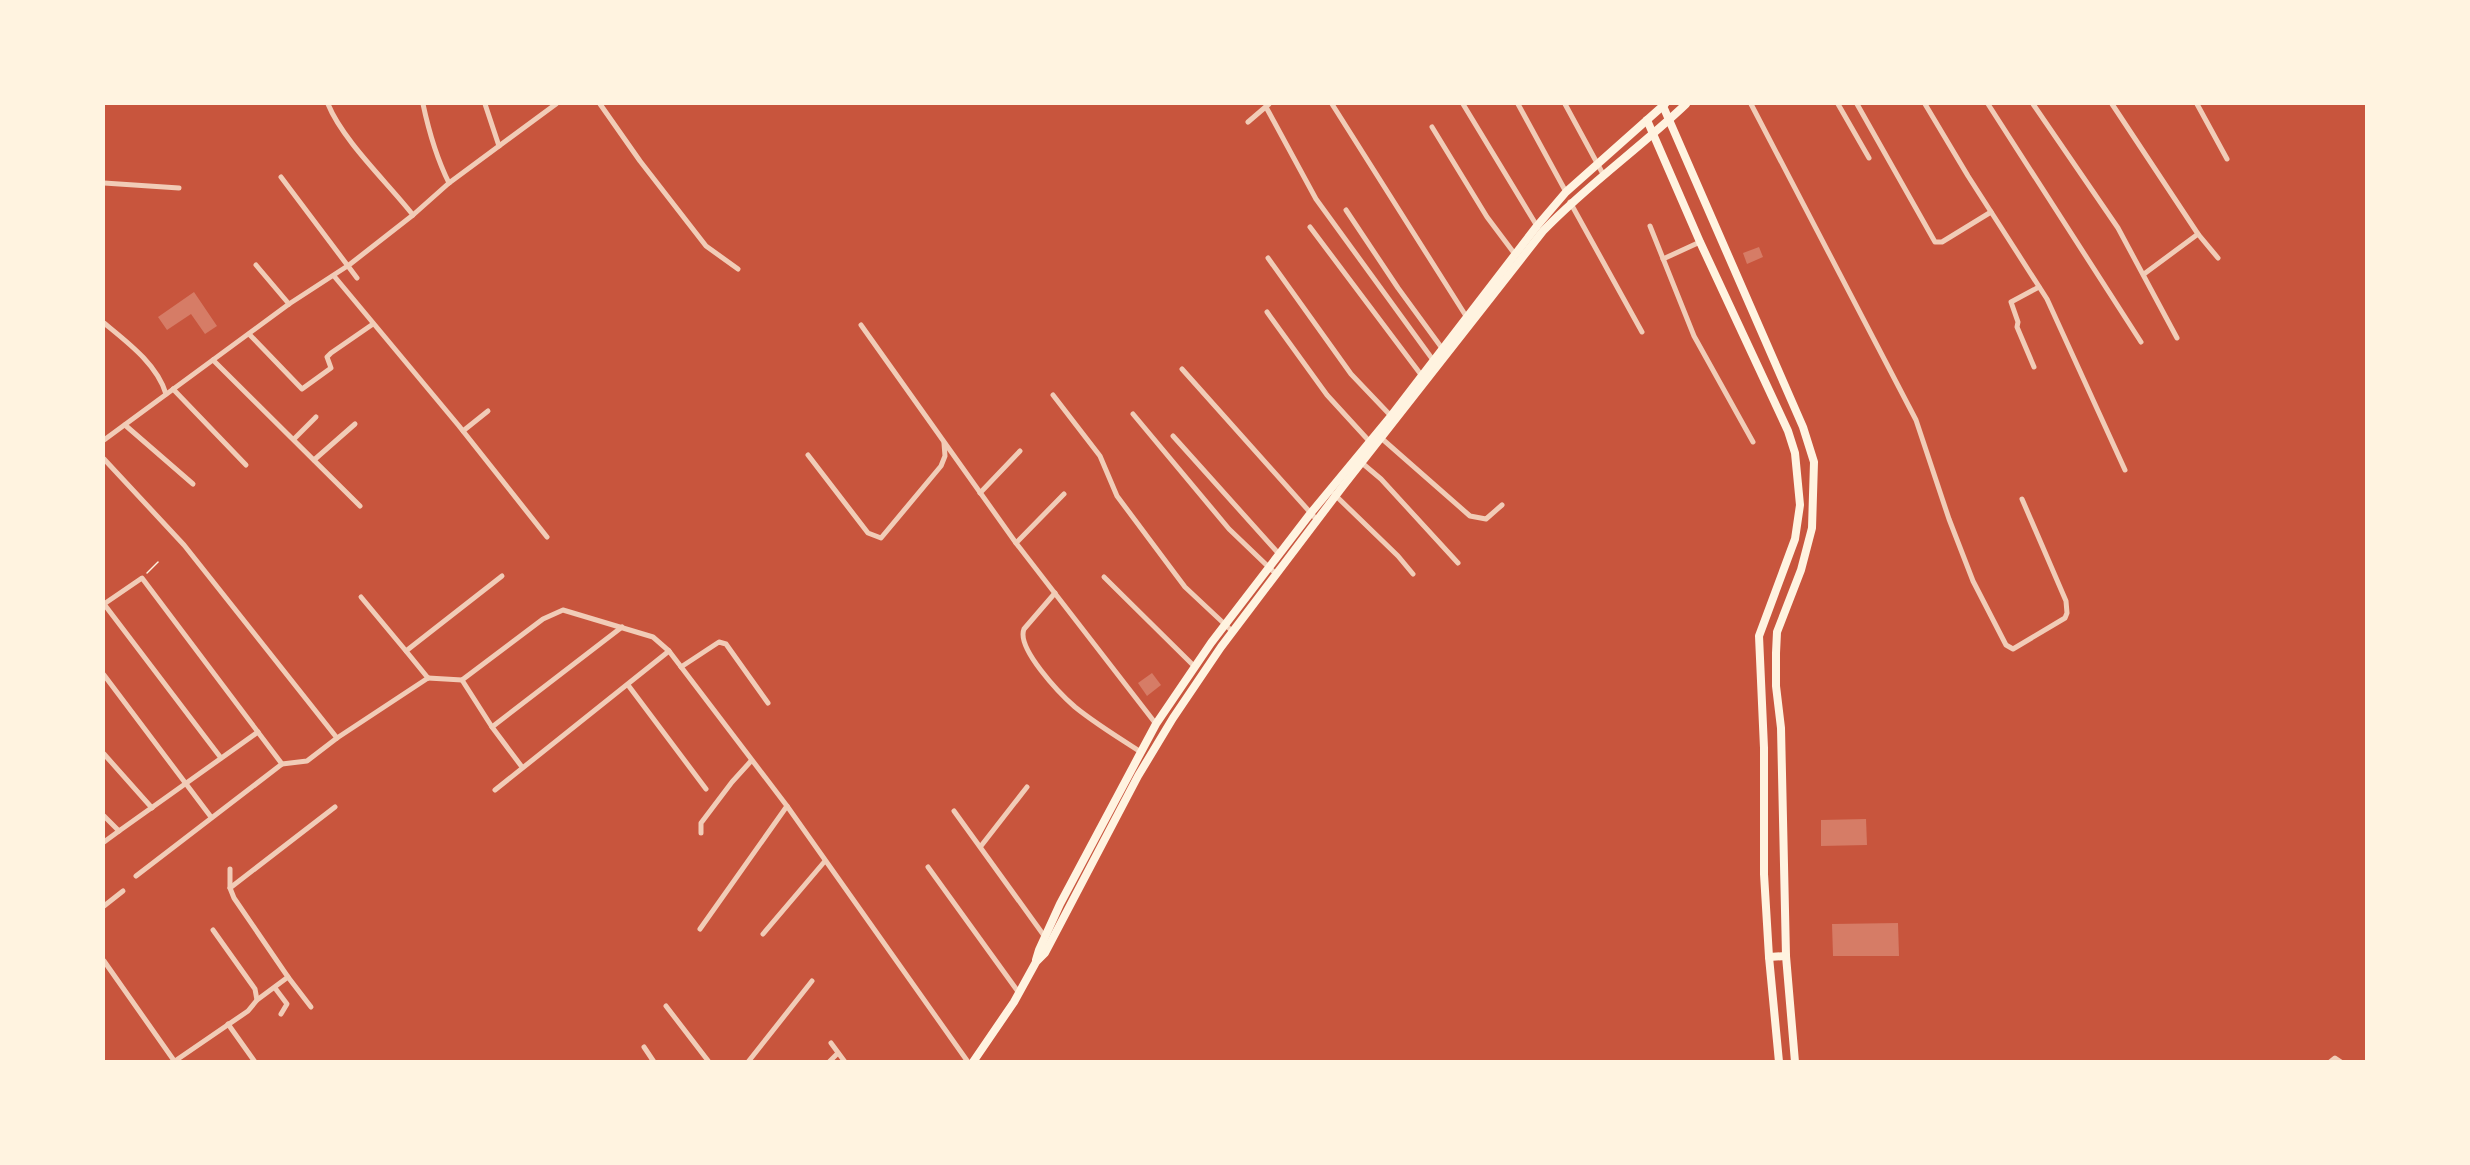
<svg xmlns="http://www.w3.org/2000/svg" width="2470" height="1165" viewBox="0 0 2470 1165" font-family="Poppins,sans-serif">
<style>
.building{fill:#d67c66}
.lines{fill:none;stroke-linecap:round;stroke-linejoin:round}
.path{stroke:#fff3e0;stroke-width:1.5}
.minor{stroke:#f1ccb7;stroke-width:5}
.secondary{stroke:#fff3e0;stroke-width:8}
</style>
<rect width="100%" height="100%" fill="#c8553d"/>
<g class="building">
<polygon points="1759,247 1763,257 1747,264 1743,253"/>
<polygon points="194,292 217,326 205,334 191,314 167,330 158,317"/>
<polygon points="1152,673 1161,685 1147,696 1138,683"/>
<polygon points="1866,819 1867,845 1821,846 1821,820"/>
<polygon points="1898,923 1899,956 1833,956 1832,924"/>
</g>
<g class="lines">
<polyline class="path" points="147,573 158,562"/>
<g class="minor">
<path d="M 328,104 C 343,141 388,183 413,215"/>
<path d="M 423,104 C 429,132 436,157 449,183"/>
<polyline points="485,104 499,146"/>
<polyline points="600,104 640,161 706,246 738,269"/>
<polyline points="1332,104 1466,316"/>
<polyline points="1463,104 1537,226"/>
<polyline points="1518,104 1566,192"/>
<polyline points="1565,104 1603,174"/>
<polyline points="1751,104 1916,420 1949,519 1973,581 2006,645 2013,649 2065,618 2067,613 2066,601 2022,499"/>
<polyline points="1838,104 1869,158"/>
<polyline points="1857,104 1935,242 1942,242 1991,212"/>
<polyline points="1925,104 1968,176 2047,299 2125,470"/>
<polyline points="1988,104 2141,342"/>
<polyline points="2033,104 2118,228 2177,338"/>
<polyline points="2112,104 2198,234 2144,274"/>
<polyline points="2197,104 2227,159"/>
<polyline points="1266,107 1316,199 1433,360"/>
<polyline points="1248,122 1269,104"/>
<polyline points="1432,127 1487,217 1514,253"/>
<polyline points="281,177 357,278"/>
<polyline points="104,183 179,188"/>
<polyline points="1570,202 1642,332"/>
<polyline points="1346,210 1398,288 1444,351"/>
<polyline points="1650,226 1694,336 1753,442"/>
<polyline points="1310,227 1422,376"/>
<polyline points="2198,234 2218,258"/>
<polyline points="1268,258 1351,374 1391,416"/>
<polyline points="1663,259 1700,242"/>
<polyline points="256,265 289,304"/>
<polyline points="334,276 459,426 547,537"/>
<polyline points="1267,312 1327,395 1370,442"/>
<path d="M 104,323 C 127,342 157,364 166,394"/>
<polyline points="861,325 1016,543 1156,724"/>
<polyline points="249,334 302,389 331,368 327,357 331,353 373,324"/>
<polyline points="213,360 360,506"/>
<polyline points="2034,367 2017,327 2018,322 2011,302 2039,287"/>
<polyline points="1182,369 1317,520"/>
<polyline points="173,389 246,465"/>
<polyline points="1053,395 1100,456 1117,496 1176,575 1185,587 1233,632"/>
<polyline points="1133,414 1229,529 1276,574"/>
<polyline points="125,425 193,484"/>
<polyline points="463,431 488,411"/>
<polyline points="1173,436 1279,554"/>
<polyline points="1380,437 1470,516 1486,519 1502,505"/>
<polyline points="294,439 316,417"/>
<polyline points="104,440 289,304 349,265 413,215 449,183 556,104"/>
<polyline points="808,455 868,533 881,538 941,466 945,456 944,443"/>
<polyline points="104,459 184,545 337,738"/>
<polyline points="314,460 355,424"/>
<polyline points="1362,463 1381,479 1458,563"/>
<polyline points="980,493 1020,451"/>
<polyline points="1334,494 1398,556 1413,574"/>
<polyline points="1016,543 1064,494"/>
<polyline points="1104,577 1195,667"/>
<path d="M 1055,593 L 1024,629 C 1016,648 1060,694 1075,707 C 1096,724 1119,738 1141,752"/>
<polyline points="361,597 406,651"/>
<polyline points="104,604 142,578 282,764"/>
<polyline points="104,604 221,758"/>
<polyline points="681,667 719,642 726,644 768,703"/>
<polyline points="104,675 211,817"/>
<polyline points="428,678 462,680 543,619 563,610 653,637 669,651 787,806 968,1062"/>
<polyline points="428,678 406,651 502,576"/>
<polyline points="462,680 492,727 522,767"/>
<polyline points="628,685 706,789"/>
<polyline points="492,727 622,627"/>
<polyline points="104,754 152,808"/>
<polyline points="495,790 669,651"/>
<polyline points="954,811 1045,937"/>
<polyline points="104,816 119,831 258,732"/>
<polyline points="701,833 701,823 732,782 751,761"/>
<polyline points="104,842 119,831"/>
<polyline points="981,846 1027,787"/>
<polyline points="928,867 1019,993"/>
<polyline points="230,869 230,888 234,898 288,977 257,1000"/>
<polyline points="136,876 282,764 307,761 337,738 428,678"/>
<polyline points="230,888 335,807"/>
<polyline points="104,906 123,891"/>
<polyline points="700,929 787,806"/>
<polyline points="763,934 825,861"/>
<polyline points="104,961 175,1062"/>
<polyline points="288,977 311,1007"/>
<polyline points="275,988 287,1004 281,1014"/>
<polyline points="666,1006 709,1062"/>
<polyline points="228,1024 255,1062"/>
<polyline points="831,1043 845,1062"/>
<polyline points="644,1047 654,1062"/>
<polyline points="175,1061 248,1011 257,1000 255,989 213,930"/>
<polyline points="748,1062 812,981"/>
<polyline points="829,1062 838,1053"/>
<polyline points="2330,1062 2335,1058 2341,1062"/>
</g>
<g class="secondary">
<polyline points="1663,106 1803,427 1814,462 1812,528 1801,570 1777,632 1776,653 1776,686 1781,728 1786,956 1795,1062"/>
<polyline points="1647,120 1700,242 1788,431 1795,453 1800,505 1795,539 1759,636 1764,748 1764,874 1769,957 1779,1062"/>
<polyline points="1769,957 1786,956"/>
<polyline points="1036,960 1039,950 1060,904 1141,752 1156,724 1211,643 1310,514 1391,416 1537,226 1566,192 1665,104"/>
<path d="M 973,1062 L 1014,1002 L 1036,962 L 1045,953 L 1138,776 L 1173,718 L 1221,647 L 1343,486 L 1543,231 C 1587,185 1640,148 1686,104"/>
</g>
</g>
<rect width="2470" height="1165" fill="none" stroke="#fff3e0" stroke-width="210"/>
</svg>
